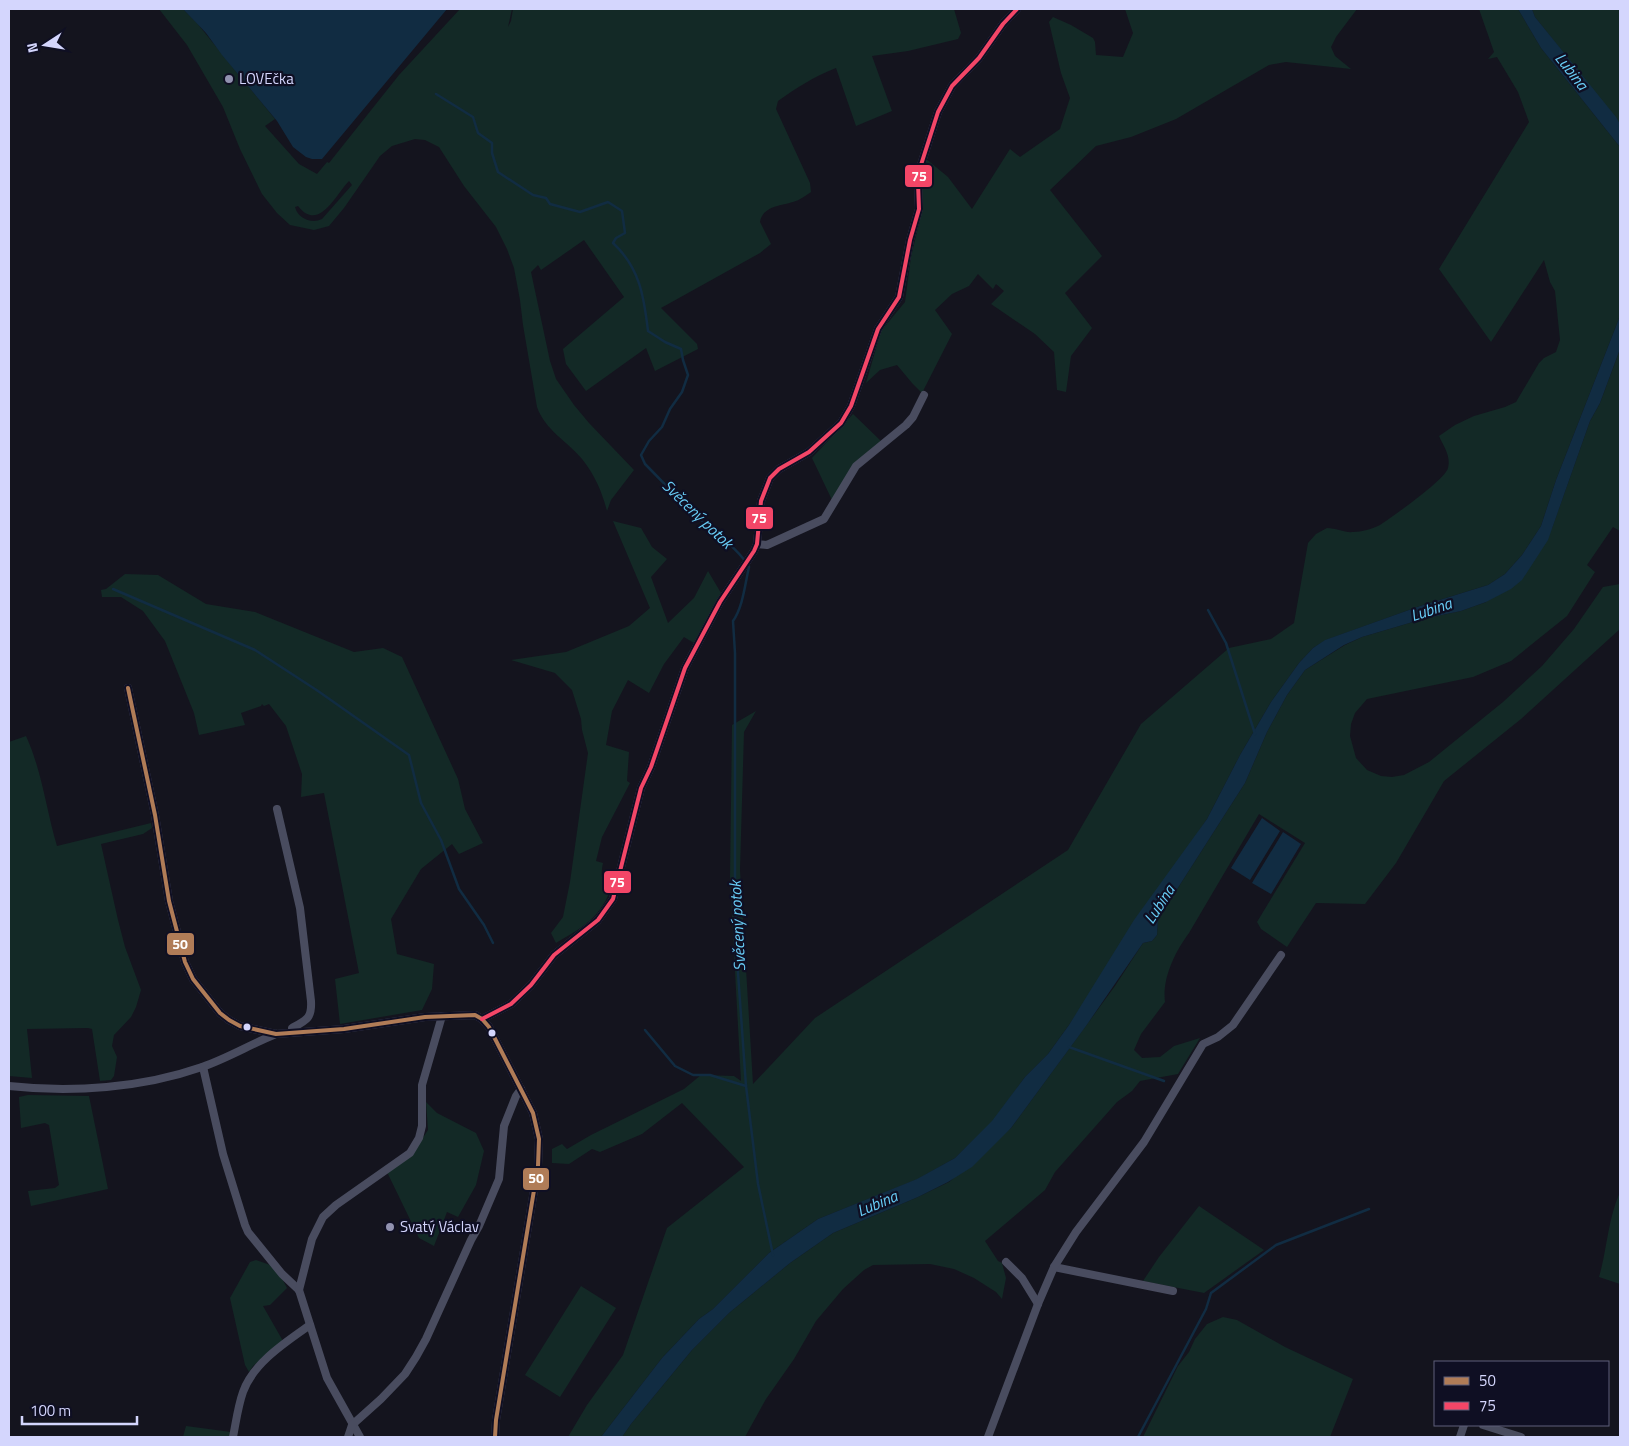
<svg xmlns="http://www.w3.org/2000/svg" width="1629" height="1446" viewBox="0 0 1629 1446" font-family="'Titillium Web',sans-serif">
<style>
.green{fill:#132926;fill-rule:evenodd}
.water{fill:#112c42}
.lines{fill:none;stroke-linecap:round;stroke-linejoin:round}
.stream{stroke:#112c42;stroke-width:2.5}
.minor{stroke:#494c5f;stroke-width:8}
.bus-1-casing{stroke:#0f0f23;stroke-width:8}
.bus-2-casing{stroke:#0f0f23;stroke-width:8}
.bus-1{stroke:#b07c57;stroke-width:4}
.bus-2{stroke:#f34667;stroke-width:4}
.poi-dot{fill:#9192af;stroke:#0f0f23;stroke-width:2}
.bus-dot{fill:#d4d6fd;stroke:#0f0f23;stroke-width:2}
.labels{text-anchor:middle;stroke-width:4.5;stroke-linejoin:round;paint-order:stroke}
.poi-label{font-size:15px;fill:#d4d6fd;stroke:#0f0f23;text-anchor:start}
.water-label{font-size:16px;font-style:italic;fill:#68cdf6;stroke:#0f0f23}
.line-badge{stroke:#0f0f23;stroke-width:2}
.badge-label{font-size:14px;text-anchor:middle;font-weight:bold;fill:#fff}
</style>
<rect width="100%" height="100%" fill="#14141e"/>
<g class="green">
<path d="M 159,9 L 183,9 L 196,22 L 275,119 L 265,126 L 299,164 L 317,174 L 327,162 L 329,163 L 399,75 L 460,9 L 512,9 L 508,27 L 511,21 L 513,9 L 954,9 L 961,33 L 958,39 L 908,51 L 872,56 L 892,111 L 856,126 L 836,68 C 815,76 796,88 778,101 L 776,109 L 810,183 L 811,192 C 805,196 800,200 793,202 C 780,206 763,206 760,222 L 771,244 L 760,253 L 661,308 L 697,344 L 698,349 L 655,371 L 646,348 L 586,391 L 566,364 L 563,349 L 624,297 L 584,240 L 541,270 L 538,265 L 531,272 L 550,361 L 556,379 L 574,405 L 589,423 L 634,470 L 611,500 L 607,511 C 602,492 595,475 582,459 C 567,441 545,430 537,407 L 523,325 L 520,300 L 514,268 L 507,249 L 496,227 L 464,186 L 439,147 L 425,140 L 415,139 L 392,146 L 380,156 L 344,208 L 329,226 L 314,230 L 290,225 L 277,213 L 262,194 L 240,149 L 223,107 L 187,45 ZM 349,181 L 352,185 L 322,219 C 312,224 298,219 295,207 L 298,206 C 319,233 336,194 349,181 Z"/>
<polygon points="1125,9 1357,9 1336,37 1331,47 1335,56 1351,69 1286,62 1269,65 1176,119 1131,137 1096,146 1050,190 1102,256 1065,293 1092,328 1071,356 1066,392 1057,390 1054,352 1035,334 991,304 1004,291 996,284 993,289 978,274 969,286 952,294 935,310 952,334 922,393 912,383 897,365 880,370 866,383 881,331 905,302 911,257 921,215 919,178 925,158 948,177 972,209 1010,149 1020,157 1060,129 1070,98 1061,73 1049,22 1053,17 1071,25 1093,38 1095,42 1096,55 1123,57 1133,33"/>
<path d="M 1479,9 L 1518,9 L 1541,48 L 1620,147 L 1620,316 L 1556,480 L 1541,526 L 1522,555 L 1505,574 L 1488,585 L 1420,606 L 1326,640 L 1313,648 L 1299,663 L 1271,702 L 1240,755 L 1207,819 L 1069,1025 L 1048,1054 L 1025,1077 L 993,1121 L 955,1158 L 918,1179 L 818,1219 L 769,1253 L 713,1309 L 699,1319 L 662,1358 L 601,1437 L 568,1437 L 587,1405 L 623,1355 L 667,1228 L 744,1167 L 682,1103 L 642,1134 L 600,1152 L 592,1149 L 569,1164 L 552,1163 L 552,1149 L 562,1144 L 567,1149 L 591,1135 L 684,1089 L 701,1075 L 734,1076 L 741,1081 L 730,880 L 732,725 L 756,711 L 744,732 L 740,870 L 753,1084 L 815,1018 L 1068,850 L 1141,724 L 1229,648 L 1271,639 L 1294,623 L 1308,543 L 1316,534 L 1327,528 C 1336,528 1345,533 1353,532 C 1362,532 1372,529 1380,525 C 1392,517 1445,480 1448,468 C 1451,456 1444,447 1439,436 L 1455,425 L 1474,416 L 1505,407 L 1516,402 L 1539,363 L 1544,358 L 1556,352 L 1560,340 L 1555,291 L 1550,282 L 1544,260 L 1491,342 L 1439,269 L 1529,122 L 1518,92 L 1497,57 L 1488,59 L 1494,52 Z"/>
<polygon points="1532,9 1620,9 1620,124 1535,17"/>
<path d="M 1620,349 L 1620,531 L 1613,527 L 1587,565 L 1595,572 L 1567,616 L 1511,661 L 1473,677 L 1367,699 L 1355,713 L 1351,724 L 1350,736 L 1356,758 L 1367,770 L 1381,776 L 1392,777 L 1404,775 L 1429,762 L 1503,702 L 1542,666 L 1574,629 L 1603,587 L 1620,584 L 1620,629 L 1521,719 L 1444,781 L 1396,863 L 1365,904 L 1316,903 L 1287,947 L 1261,929 L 1257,922 L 1305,843 L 1259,814 L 1189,933 C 1175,952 1162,978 1165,1002 L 1141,1034 L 1134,1050 L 1142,1058 L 1160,1057 L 1174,1046 L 1200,1038 L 1178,1074 L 1140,1081 L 1132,1091 L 1117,1102 L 1055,1172 L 1045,1190 L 985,1241 L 998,1261 L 1002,1263 L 1006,1278 L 1002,1299 L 996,1292 L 974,1278 L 954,1269 L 930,1264 L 873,1265 L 864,1270 L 843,1289 L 816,1321 L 794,1359 L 766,1399 L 745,1437 L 622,1437 L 631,1424 L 692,1350 L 729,1313 L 790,1263 L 833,1233 L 918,1197 L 949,1182 L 1011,1128 L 1115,986 L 1143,943 L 1152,941 L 1157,935 L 1158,919 L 1245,783 L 1267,732 L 1287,695 L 1305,670 L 1345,645 L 1362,637 L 1423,619 L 1461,611 L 1486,602 L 1552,528 L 1590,421 L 1600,403 Z"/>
<polygon points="853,414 883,443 854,467 832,500 812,458"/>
<path d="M 613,521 L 641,528 L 652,547 L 667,559 L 651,577 L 668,623 L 694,598 L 708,571 L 721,593 L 694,643 L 684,637 L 664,664 L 649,693 L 628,680 L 612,711 L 606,745 L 629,752 L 627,781 L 630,783 L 602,837 L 596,861 L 603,863 C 601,873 600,884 611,889 C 599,919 583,927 556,943 L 551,933 L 563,917 L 570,882 L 588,753 L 582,730 L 581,719 L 572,690 L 555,673 L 511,660 L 566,652 L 629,626 L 650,608 Z"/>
<polygon points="125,574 158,575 206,604 255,612 354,652 383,648 402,657 458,779 465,809 483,843 459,854 452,844 421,869 391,919 397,954 434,964 432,989 422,1010 340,1024 335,979 359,973 324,793 301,797 302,774 286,726 269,704 264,706 262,704 261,706 241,713 245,725 199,735 194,713 165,641 143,611 121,597 102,597 101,590 106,589"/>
<path d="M 26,736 C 42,771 46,809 57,846 L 151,823 L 152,828 L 143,834 L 101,844 L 118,920 L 125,947 L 141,990 L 136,1007 L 131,1017 L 114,1035 L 112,1046 L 117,1057 L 114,1076 L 111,1080 L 100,1081 L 92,1029 L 88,1028 L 27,1029 L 32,1078 L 9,1076 L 9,742 Z"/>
<polygon points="28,1095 89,1096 108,1189 31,1206 28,1191 55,1188 59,1185 49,1125 45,1123 21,1128 19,1097"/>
<polygon points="426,1102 437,1113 476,1133 484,1151 476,1185 458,1217 447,1212 434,1246 419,1238 387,1172 411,1156 428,1130"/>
<path d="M 1620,1192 L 1620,1284 L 1599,1277 C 1607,1250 1608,1218 1620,1192 Z"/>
<polygon points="1199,1206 1264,1250 1204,1293 1143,1281 1159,1257"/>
<polygon points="256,1260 276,1267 287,1288 270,1305 263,1306 283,1341 253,1366 249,1372 245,1365 230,1298 250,1262"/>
<polygon points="581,1286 616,1308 560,1397 525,1375"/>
<polygon points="1223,1317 1237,1320 1285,1347 1353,1379 1330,1437 1143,1437 1178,1366 1189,1352 1195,1339 1207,1324"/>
<polygon points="186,1426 231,1432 230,1437 183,1437"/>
</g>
<g class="water">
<polygon points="183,9 447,9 322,159 312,159 306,157 293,147 277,121 222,55 206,33"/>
<polygon points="1518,9 1532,9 1535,17 1616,117 1620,124 1620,147 1541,48"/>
<polygon points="1620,316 1620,349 1600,403 1590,421 1548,540 1522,580 1511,589 1486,602 1461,611 1423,619 1362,637 1344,645 1305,670 1287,695 1267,732 1245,783 1158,919 1157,935 1152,941 1143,943 1086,1026 1011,1128 972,1167 948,1182 918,1197 833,1233 790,1263 729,1313 692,1350 631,1424 622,1437 601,1437 662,1358 699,1319 713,1309 769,1253 818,1219 917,1179 955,1158 992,1121 1025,1077 1048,1054 1069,1025 1134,920 1207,819 1240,755 1271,702 1299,663 1313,648 1325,640 1420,606 1488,585 1505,574 1522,555 1541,526 1556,480"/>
<polygon points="1262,818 1280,831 1250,880 1231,868"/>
<polygon points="1283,832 1301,844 1271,894 1252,883"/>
</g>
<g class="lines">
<g class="stream">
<path d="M 436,94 L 473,117 L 478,133 L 492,143 L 492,153 L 498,172 L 533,195 L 546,198 L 550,204 L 580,212 L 608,202 L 622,211 L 625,233 L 616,238 L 613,243 C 640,268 644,297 648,331 L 665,342 L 681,349 L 683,360 L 688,375 L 682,392 L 670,409 L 662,427 L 649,441 L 641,455 L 645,464 C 664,483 682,503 702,521 C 718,536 738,548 749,567 C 745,584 743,607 733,621 L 735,653 L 735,897 L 738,973 L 746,1086 L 758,1184 L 773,1255"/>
<polyline points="113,589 255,650 318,691 409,755 421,803 441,840 459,889 484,925 493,943"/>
<polyline points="1208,610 1226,643 1255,734"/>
<polyline points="645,1030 675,1066 693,1075 710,1075 746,1086"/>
<polyline points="1069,1047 1164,1081"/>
<polyline points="1138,1437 1206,1309 1211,1293 1276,1245 1369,1209"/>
</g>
<g class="minor">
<polyline points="757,544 767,545 824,519 856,466 906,425 913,417 924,395"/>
<polyline points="128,688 155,815 169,901 185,962 193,979 220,1013 229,1020 240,1026 276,1034 344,1029 425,1017 475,1015 482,1019 489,1027 533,1113 539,1139 538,1166 496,1420 495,1437"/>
<path d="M 277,809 L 300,908 L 311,1001 C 312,1018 307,1020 292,1028 L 293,1033"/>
<polyline points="482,1019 511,1004 531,985 554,955 598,920 613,899 641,788 651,767 685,668 720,602 754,551 757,544 761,501 770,478 779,469 809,452 841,423 851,406 878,329 899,297 910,240 919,209 918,183 919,171 938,112 952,86 979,58 1003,24 1017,9"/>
<polyline points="203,1067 223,1154 245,1225 248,1232 282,1274 299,1290 327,1378 360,1437"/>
<path d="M 9,1086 C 72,1093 142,1088 202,1067 C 228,1058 251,1044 276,1034"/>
<polyline points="1006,1262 1022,1278 1038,1304"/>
<polyline points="1054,1267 1173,1291"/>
<polyline points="299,1290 312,1239 323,1217 336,1205 410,1153 419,1138 422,1126 422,1085 442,1016"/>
<polyline points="1483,1425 1521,1437"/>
<path d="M 233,1437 C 236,1422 238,1406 243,1392 C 253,1363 286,1342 310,1325"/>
<polyline points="348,1437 352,1425 381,1399 405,1374 416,1357 426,1339 471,1240 479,1226 499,1179 504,1126 516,1096 521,1089"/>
<polyline points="988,1437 1038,1304 1054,1267 1076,1232 1144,1142 1203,1044 1218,1037 1233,1025 1281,955"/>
<polyline points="1460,1437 1464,1425"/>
</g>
<defs>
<polyline id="bus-1" points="128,688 155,815 169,901 185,962 193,979 220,1013 229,1020 240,1026 276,1034 344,1029 425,1017 475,1015 482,1019 489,1027 533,1113 539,1139 538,1166 496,1420 495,1437"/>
<polyline id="bus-2" points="482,1019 511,1004 531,985 554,955 598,920 613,899 641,788 651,767 685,668 720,602 754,551 757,544 761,501 770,478 779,469 809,452 841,423 851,406 878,329 899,297 910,240 919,209 918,183 919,171 938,112 952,86 979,58 1003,24 1017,9"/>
</defs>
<use href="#bus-1" class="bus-1-casing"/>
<use href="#bus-2" class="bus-2-casing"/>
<use href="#bus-1" class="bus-1"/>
<use href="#bus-2" class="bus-2"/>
</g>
<g class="poi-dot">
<circle cx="229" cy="79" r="5"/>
<circle cx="390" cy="1227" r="5"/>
</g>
<g class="bus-dot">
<circle cx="247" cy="1027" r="4.5"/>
<circle cx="492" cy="1033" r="4.5"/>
</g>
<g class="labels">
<g class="poi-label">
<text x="239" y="84">LOVEčka</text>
<text x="400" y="1232">Svatý Václav</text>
</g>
<g class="water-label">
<text transform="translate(1572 71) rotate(52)" y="6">Lubina</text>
<text transform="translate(698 514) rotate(44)" y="6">Svěcený potok</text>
<text transform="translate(1431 609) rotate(-19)" y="6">Lubina</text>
<text transform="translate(1159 904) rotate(-57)" y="6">Lubina</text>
<text transform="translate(737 926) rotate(-93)" y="6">Svěcený potok</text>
<text transform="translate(877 1203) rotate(-23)" y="6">Lubina</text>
</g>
</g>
<g class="line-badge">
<rect x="904" y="164" width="29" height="24" rx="5" fill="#f34667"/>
<rect x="745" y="506" width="29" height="24" rx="5" fill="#f34667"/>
<rect x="603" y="870" width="29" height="24" rx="5" fill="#f34667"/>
<rect x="166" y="932" width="29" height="24" rx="5" fill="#b07c57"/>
<rect x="522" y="1167" width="28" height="24" rx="5" fill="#b07c57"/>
</g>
<g class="badge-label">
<text x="919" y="181">75</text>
<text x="759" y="523">75</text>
<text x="617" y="887">75</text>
<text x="180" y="949">50</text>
<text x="536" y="1183">50</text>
</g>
<rect width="1629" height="1446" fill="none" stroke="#d4d6fd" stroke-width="20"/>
<rect x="1434" y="1361" width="175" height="65" fill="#0f0f23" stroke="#5e5f7a"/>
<rect x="1444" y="1377" width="25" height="8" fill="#b07c57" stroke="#5e5f7a"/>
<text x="1479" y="1386" font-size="15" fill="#d4d6fd">50</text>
<rect x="1444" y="1402" width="25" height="8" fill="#f34667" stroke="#5e5f7a"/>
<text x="1479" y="1411" font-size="15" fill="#d4d6fd">75</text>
<g transform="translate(45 45) rotate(258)" stroke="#0f0f23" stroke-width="4" paint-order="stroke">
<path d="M0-4L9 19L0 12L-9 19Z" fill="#d4d6fd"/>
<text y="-8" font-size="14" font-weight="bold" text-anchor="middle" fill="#d4d6fd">N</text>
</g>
<path d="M22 1416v8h115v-8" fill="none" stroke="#d4d6fd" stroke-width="2.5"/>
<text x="30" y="1416" font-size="15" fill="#d4d6fd" stroke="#0f0f23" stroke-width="4" paint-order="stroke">100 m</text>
</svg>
